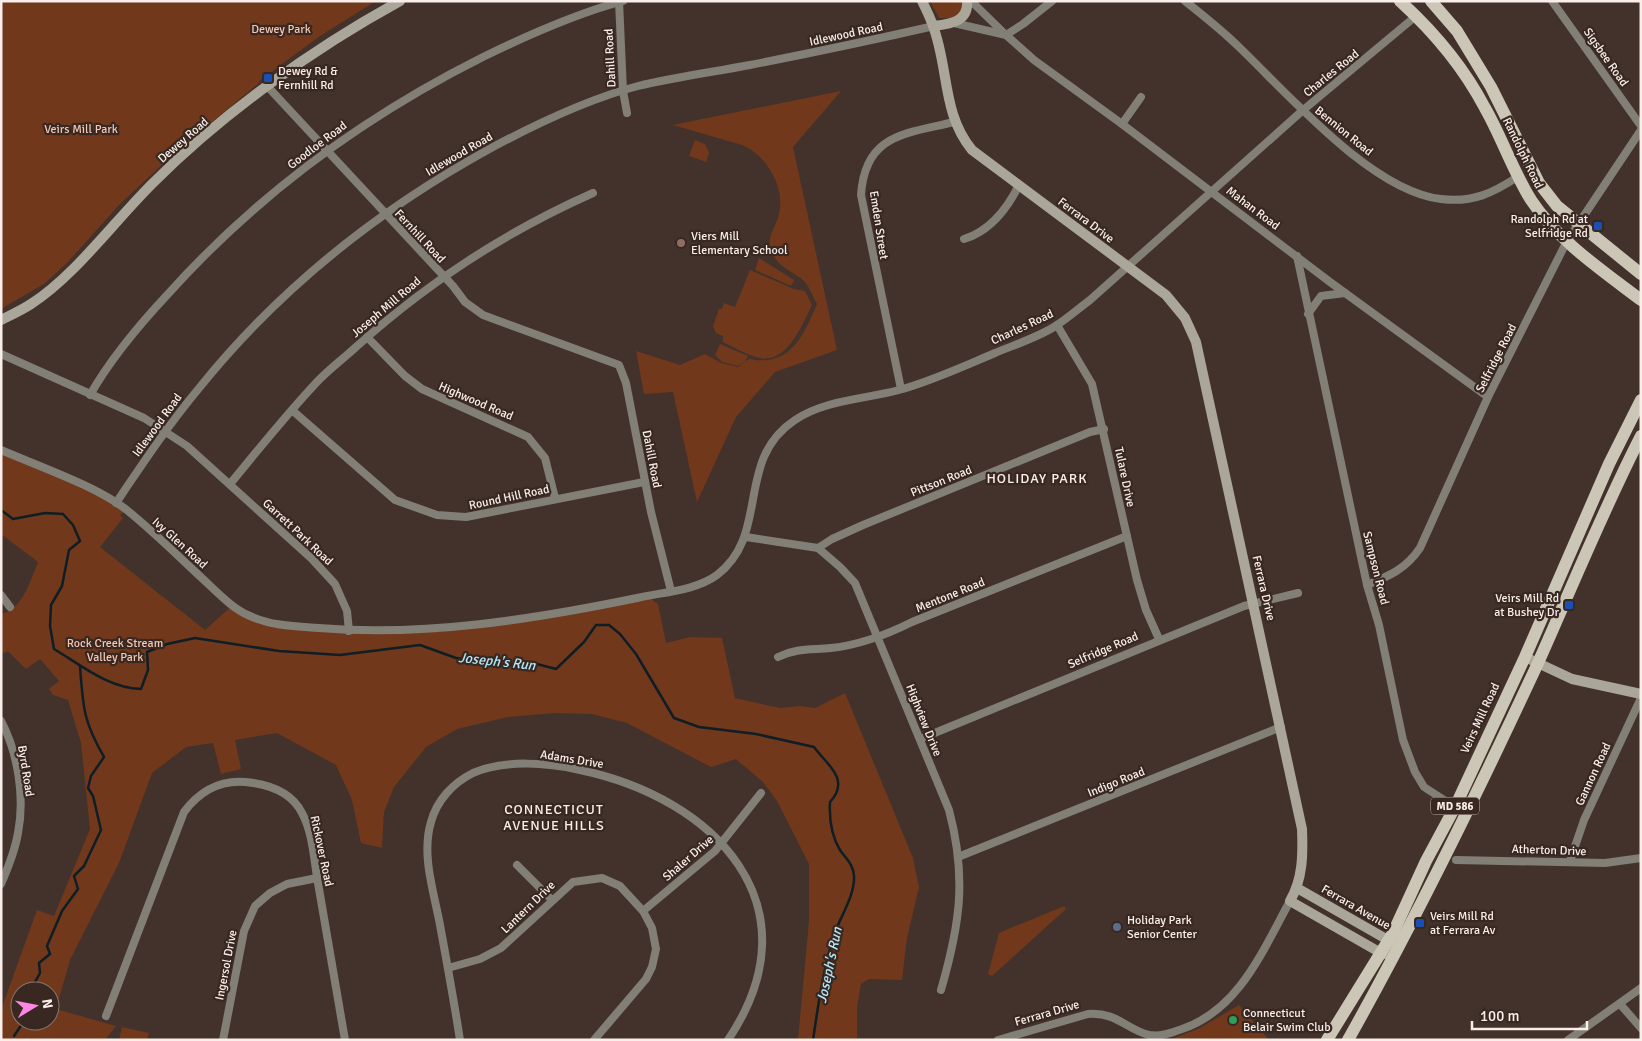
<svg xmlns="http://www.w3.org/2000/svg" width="1642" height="1041" viewBox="0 0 1642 1041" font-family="Signika,sans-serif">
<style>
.green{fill:#71381c;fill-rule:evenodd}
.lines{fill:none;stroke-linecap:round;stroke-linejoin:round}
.stream{stroke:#0f1e24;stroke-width:2.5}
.street{stroke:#817f76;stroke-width:8}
.secondary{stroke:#aaa79a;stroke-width:10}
.primary{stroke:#cbc6b6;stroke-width:12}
.transit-dot{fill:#1a4fb4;stroke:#382821;stroke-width:2}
.education-dot{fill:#8d6e63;stroke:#382821;stroke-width:2}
.service-dot{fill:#5c6f8a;stroke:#382821;stroke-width:2}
.leisure-dot{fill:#2e9e5b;stroke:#382821;stroke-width:2}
.labels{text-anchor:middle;stroke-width:4.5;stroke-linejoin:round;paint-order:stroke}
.shield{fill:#382821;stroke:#bfb3ad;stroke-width:1}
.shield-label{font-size:11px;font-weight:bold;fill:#f9eee9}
.park-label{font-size:12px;fill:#f4c6b2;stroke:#382821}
.street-label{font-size:12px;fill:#f9eee9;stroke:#382821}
.poi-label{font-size:12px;fill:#f9eee9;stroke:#382821;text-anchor:start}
.neighbourhood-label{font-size:14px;letter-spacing:1px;fill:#f9eee9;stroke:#382821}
.water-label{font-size:14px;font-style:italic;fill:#b3e8fa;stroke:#382821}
</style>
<rect width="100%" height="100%" fill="#42322b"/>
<g class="green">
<polygon points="1,1 376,1 320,36 259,81 259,83 171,156 119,205 67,263 44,284 1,309"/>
<polygon points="930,1 962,1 962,9 957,18 939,18"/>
<path d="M 841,91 L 793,147 L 837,350 L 775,372 L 736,417 L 697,502 L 673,392 L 644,394 L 636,351 L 680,365 L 705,354 L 721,363 L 738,367 L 749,359 C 790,367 803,337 817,304 C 813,297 809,286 804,281 C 793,271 779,268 772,253 C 765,237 776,228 779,214 C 786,187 765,154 742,145 L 673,125 Z"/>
<polygon points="695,140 705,144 709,153 706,162 689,156"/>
<polygon points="759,258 794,280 791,286 755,270"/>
<path d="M 750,270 L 794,289 L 805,291 L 812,305 C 804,321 791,354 770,358 C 756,361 736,348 723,342 L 723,336 L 716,333 L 713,326 L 719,309 L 722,309 L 724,303 L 735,307 Z"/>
<polygon points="720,344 748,356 745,362 738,366 722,362 715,355"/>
<path d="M 1,450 L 126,509 L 120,515 L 123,518 L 100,547 L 205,630 L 233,605 L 273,625 L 349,631 L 471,624 L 647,596 L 658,604 L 666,643 L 690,637 L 722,638 L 735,698 L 780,708 L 800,706 L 815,708 L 845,693 L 913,858 L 919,887 L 907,938 L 902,980 L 869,979 L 861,984 L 857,1008 L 857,1040 L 798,1040 L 809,921 L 809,864 L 777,801 L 763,782 L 736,759 L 711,767 L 627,723 L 592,714 L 555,713 L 508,717 L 457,729 L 426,747 L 394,787 L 384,812 L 382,848 L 361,843 L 352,800 L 336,765 L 277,733 L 235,740 L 241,769 L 221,774 L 213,743 L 186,747 L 152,773 L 119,863 L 70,960 L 56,1009 L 116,1026 L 105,1040 L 1,1040 L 1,1010 L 37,910 L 54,916 L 90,829 L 81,743 L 68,700 L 53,695 L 49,689 L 59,681 L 40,659 L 26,669 L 8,651 L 5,653 L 1,652 L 1,614 C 23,609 30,581 38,562 L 1,534 ZM 20,991 L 50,991 L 50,1021 L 20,1021 Z"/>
<polygon points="1064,906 1066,909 992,976 988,974 999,933"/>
<polygon points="1239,1005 1269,1040 1169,1040 1200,1028"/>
<polygon points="122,1027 149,1033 147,1040 119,1040"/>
</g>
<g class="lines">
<g class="stream">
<path d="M 1,510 L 13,519 L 45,513 L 63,514 L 73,525 L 80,541 L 69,550 L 62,586 L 51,605 L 50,626 L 54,649 C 81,665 108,688 141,689 L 148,670 L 147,652 L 167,644 L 195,638 L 279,651 L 340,655 L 420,645 L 456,658 L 506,665 L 533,663 L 556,669 L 584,642 L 596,625 L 609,625 L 620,634 L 636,654 L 674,718 L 699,727 L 756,734 L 814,747 C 827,765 851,779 830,802 C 829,819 831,835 840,850 C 847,860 853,864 854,876 C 855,897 839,918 833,938 C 823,971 818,1006 813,1040"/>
<path d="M 30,991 L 40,973 L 39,963 L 50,954 L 47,946 L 62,911 L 78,889 L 74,876 L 84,866 L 101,830 L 93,796 L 88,788 L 91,776 L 104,757 C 83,721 83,706 80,666"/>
<polyline points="14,1036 24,1021"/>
</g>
<g class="street">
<polyline points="619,1 623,91 627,113"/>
<polyline points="971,1 1006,35 1023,24 1052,1"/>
<path d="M 1185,1 C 1204,16 1223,31 1240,48 C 1289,95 1372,191 1441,199 C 1473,203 1493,193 1519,176"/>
<polyline points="1552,1 1641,126"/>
<polyline points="954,23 1006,35 1034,60 1122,124 1330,282 1488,397"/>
<polyline points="268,87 453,286 465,302 483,315 619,365 626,383 651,512 671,591"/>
<polyline points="1122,124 1141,97"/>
<path d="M 964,239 C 990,231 1007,209 1019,185"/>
<polyline points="1297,256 1367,585 1379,625 1403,740 1415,772 1424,787 1455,807"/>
<polyline points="1308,314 1321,296 1345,293"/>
<polyline points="1057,325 1092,384 1137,580 1146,610 1159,639"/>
<polyline points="367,337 405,376 422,389 528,437 545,458 555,498"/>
<polyline points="1,354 144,418 187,446 311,558 335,584 347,611 349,631"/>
<path d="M 901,389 L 861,195 C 865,134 905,134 954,122"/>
<path d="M 90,395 C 111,358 139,325 168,294 C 258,194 363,117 483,57 C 528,35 575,14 623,1"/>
<polyline points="293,411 395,500 437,515 466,517 644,482"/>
<path d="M 1,450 C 38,466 99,487 128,511 C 155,533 179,557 204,580 C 218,593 233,609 250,616 C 272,626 294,626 319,628 C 424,637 535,619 637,598 C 663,592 695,591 717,575 C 771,534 734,460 795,420 C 824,400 866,399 899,390 C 932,381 964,366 995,353 C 1014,345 1036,338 1054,327 C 1067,319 1078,309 1090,300 L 1302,111 L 1416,16"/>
<path d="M 230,484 C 258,450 286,415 316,383 C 328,370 343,359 356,347 C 427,283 505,232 593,193"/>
<path d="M 116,503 C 143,463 169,424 200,387 C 280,288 381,208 493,147 C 538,123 588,99 638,86 C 675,77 713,72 750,65 C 811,53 873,40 934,26"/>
<path d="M 746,537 L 818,548 L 840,567 L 855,583 L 949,810 C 967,878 960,924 941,990"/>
<polyline points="818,548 832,539 863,525 1090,432 1104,429"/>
<path d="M 1367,585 C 1389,576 1406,569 1420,548 L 1488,397 L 1567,241 L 1641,130"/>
<polyline points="1,595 10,607"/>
<path d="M 778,657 C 796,648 811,650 831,648 C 860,645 886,635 912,622 L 1127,536"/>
<path d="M 1,721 C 18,753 25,797 18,833 C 15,851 8,868 1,884"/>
<polyline points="920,739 1244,606 1298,593"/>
<polyline points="958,857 1281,727"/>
<polyline points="1456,860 1605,863 1641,858"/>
<polyline points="1570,861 1584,820 1641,698"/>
<polyline points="517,865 552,900"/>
<polyline points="643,911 715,851 761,793"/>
<polyline points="448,968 480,959 501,948 573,882 602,878 620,886 643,911 652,928 656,949 652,967 646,979 594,1040"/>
<polyline points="1620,1004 1641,1028"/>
<path d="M 106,1016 L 184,812 C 199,792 219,780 245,782 C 268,784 291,791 302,813 C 313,833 314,861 318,883 C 327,935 336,987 345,1040"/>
<polyline points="223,1040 244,931 255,906 270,893 287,884 317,878"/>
<path d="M 460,1040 C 454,1001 447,963 440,925 C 434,892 421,855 431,822 C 437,800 453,783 473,773 C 505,759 548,763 580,770 C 714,798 819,905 728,1040"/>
<path d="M 998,1040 L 1088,1014 C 1118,1012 1125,1029 1149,1035 C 1160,1037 1171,1033 1182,1029 C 1239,1010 1263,950 1290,901"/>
<polyline points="1568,1040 1641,988"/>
</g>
<g class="secondary">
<path d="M 922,1 C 926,9 930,17 933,26 C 949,68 942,114 972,150 L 1166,295 L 1185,318 L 1196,342 L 1302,829 C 1303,854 1303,879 1290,901 L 1381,953 L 1386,954"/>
<path d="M 934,26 C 949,24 969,22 967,1"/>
<path d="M 1,320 C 11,315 22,310 31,304 C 75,276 116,219 154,182 C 223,113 314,48 400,1"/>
<polyline points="1525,657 1572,679 1641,694"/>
<polyline points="1297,888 1388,940 1392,946"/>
</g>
<g class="primary">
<path d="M 1400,1 C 1433,31 1464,68 1485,108 C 1502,138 1513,171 1531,200 C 1558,241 1603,271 1641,300"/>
<polyline points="1431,1 1457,31 1491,87 1539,183 1557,206 1641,274"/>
<polyline points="1327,1040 1393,933 1426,861 1455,807 1525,657 1609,464 1641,400"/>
<path d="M 1348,1040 C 1417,917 1479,790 1538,663 C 1572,587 1603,510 1641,436"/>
</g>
</g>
<g class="transit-dot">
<rect x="263" y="73" width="10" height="10" rx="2.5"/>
<rect x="1593" y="221" width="10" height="10" rx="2.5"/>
<rect x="1564" y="600" width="10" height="10" rx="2.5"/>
<rect x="1415" y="918" width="10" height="10" rx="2.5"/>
</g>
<circle class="education-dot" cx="681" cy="243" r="5"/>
<circle class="service-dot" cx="1117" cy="927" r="5"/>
<circle class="leisure-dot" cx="1233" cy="1020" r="5"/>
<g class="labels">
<rect class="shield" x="1431" y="797.5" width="48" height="17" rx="4"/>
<g class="shield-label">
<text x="1455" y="810">MD 586</text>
</g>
<g class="park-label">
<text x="281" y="33">Dewey Park</text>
<text x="81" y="133">Veirs Mill Park</text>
<text x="115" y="647">Rock Creek Stream<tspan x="115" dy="14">Valley Park</tspan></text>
</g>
<g class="street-label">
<text transform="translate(846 34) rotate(-12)" y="4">Idlewood Road</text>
<text transform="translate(1606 57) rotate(55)" y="4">Sigsbee Road</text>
<text transform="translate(610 58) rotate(-93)" y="4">Dahill Road</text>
<text transform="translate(1331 73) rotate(-39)" y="4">Charles Road</text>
<text transform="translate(1344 131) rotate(39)" y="4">Bennion Road</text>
<text transform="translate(183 140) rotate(-41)" y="4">Dewey Road</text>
<text transform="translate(317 145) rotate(-37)" y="4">Goodloe Road</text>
<text transform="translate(1523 153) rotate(64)" y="4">Randolph Road</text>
<text transform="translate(459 154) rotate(-30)" y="4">Idlewood Road</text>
<text transform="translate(1253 208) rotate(37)" y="4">Mahan Road</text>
<text transform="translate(1086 220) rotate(37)" y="4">Ferrara Drive</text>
<text transform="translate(879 225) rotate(81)" y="4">Emden Street</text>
<text transform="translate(420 236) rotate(47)" y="4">Fernhill Road</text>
<text transform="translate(386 307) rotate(-40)" y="4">Joseph Mill Road</text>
<text transform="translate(1022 327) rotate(-25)" y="4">Charles Road</text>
<text transform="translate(1496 358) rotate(-63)" y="4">Selfridge Road</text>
<text transform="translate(476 401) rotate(23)" y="4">Highwood Road</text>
<text transform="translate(157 425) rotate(-54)" y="4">Idlewood Road</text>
<text transform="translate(652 459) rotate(79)" y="4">Dahill Road</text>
<text transform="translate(1125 477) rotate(78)" y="4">Tulare Drive</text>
<text transform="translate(941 481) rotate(-22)" y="4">Pittson Road</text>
<text transform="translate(509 497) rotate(-12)" y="4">Round Hill Road</text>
<text transform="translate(298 532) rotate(43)" y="4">Garrett Park Road</text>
<text transform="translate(180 543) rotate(42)" y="4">Ivy Glen Road</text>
<text transform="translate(1376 568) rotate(76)" y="4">Sampson Road</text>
<text transform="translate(1264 588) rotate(77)" y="4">Ferrara Drive</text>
<text transform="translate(950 595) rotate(-22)" y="4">Mentone Road</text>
<text transform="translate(1103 650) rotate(-23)" y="4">Selfridge Road</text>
<text transform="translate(1480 718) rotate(-65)" y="4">Veirs Mill Road</text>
<text transform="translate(924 720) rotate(68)" y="4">Highview Drive</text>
<text transform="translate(572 759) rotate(9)" y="4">Adams Drive</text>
<text transform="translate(26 771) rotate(81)" y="4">Byrd Road</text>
<text transform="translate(1593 774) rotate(-65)" y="4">Gannon Road</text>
<text transform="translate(1116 782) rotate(-22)" y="4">Indigo Road</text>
<text transform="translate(1549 850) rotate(2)" y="4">Atherton Drive</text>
<text transform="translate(322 851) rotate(78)" y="4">Rickover Road</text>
<text transform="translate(688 858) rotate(-41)" y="4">Shaler Drive</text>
<text transform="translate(528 907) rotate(-44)" y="4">Lantern Drive</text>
<text transform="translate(1356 907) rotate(30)" y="4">Ferrara Avenue</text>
<text transform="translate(226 965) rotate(-79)" y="4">Ingersol Drive</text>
<text transform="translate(1047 1013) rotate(-16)" y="4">Ferrara Drive</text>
</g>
<g class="poi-label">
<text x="278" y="75">Dewey Rd &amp;<tspan x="278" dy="14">Fernhill Rd</tspan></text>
<text x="1588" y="223" text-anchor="end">Randolph Rd at<tspan x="1588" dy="14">Selfridge Rd</tspan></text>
<text x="691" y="240">Viers Mill<tspan x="691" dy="14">Elementary School</tspan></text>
<text x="1559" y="602" text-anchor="end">Veirs Mill Rd<tspan x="1559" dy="14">at Bushey Dr</tspan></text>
<text x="1430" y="920">Veirs Mill Rd<tspan x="1430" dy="14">at Ferrara Av</tspan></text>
<text x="1127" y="924">Holiday Park<tspan x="1127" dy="14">Senior Center</tspan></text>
<text x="1243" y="1017">Connecticut<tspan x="1243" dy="14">Belair Swim Club</tspan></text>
</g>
<g class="neighbourhood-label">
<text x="1037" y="483">HOLIDAY PARK</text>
<text x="554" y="814">CONNECTICUT<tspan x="554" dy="16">AVENUE HILLS</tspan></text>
</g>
<g class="water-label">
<text transform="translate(497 661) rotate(6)" y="5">Joseph's Run</text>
<text transform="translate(829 965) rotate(-78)" y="5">Joseph's Run</text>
</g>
</g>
<rect width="1642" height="1041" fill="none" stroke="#f9eee9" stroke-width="5"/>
<g transform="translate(35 1006) rotate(80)"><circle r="24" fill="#382821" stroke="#857771"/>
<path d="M0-4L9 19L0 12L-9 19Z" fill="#fc86e3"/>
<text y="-8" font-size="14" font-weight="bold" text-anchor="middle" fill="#f9eee9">N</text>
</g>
<path d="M1472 1021v8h115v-8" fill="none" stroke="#f9eee9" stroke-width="2.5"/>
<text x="1480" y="1021" font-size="15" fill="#f9eee9" stroke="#382821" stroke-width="4" paint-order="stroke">100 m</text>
</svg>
